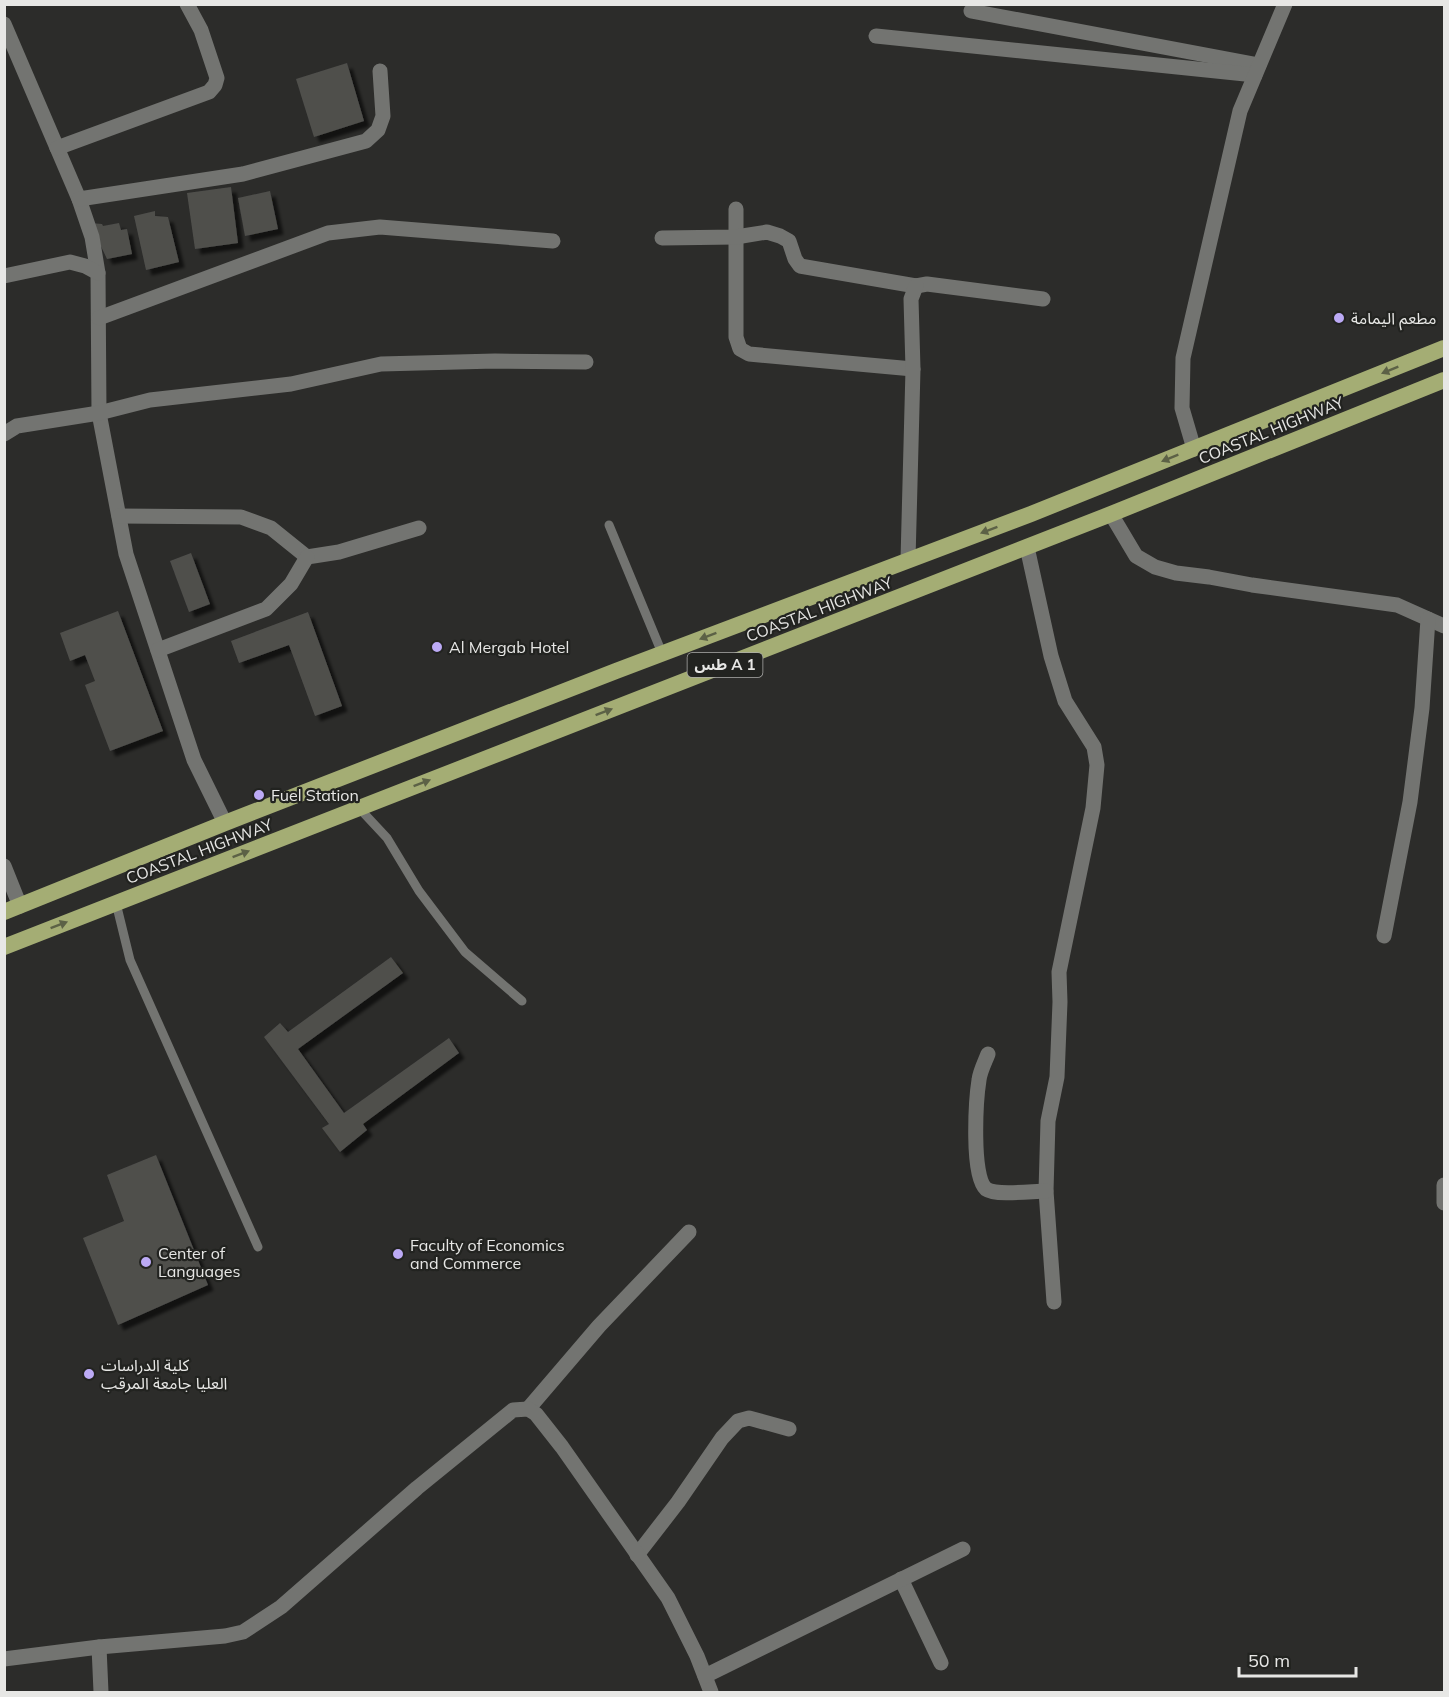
<svg xmlns="http://www.w3.org/2000/svg" width="1449" height="1697" viewBox="0 0 1449 1697" font-family="Mulish,'Noto Sans Arabic',sans-serif">
<style>
.building{fill:#4f4f4c;filter:url(#shadow)}
.lines{fill:none;stroke-linecap:round;stroke-linejoin:round}
.service{stroke:#737471;stroke-width:9}
.minor{stroke:#737471;stroke-width:15}
.trunk{stroke:#a4ad74;stroke-width:16}
.oneway{fill:#5c6146}
.poi-dot{fill:#bcaaf5;stroke:#222320;stroke-width:2}
.labels{text-anchor:middle;stroke-width:4.5;stroke-linejoin:round;paint-order:stroke}
.shield{fill:#222320;stroke:#acacaa;stroke-width:1.5}
.shield-label{font-size:15px;font-weight:bold;fill:#e7e7e5}
.poi-label{font-size:16px;fill:#e7e7e5;stroke:#222320;text-anchor:start}
.street-label{font-size:16px;fill:#e7e7e5;stroke:#222320}
</style>
<defs>
<filter id="shadow"><feDropShadow dx="5.5" dy="5.5" stdDeviation="1.5" flood-color="#0009"/></filter>
</defs>
<rect width="100%" height="100%" fill="#2c2c2a"/>
<g class="building">
<polygon points="347,63 364,121 314,137 296,79"/>
<polygon points="231,187 238,243 195,249 187,193"/>
<polygon points="270,191 278,229 245,236 238,198"/>
<polygon points="155,211 155,216 168,217 179,262 146,270 134,216"/>
<polygon points="90,223 102,224 103,226 119,223 121,230 127,229 132,254 107,259"/>
<polygon points="191,553 210,604 189,612 170,561"/>
<polygon points="118,611 163,731 110,751 85,685 95,681 85,655 70,661 60,633"/>
<polygon points="308,612 342,706 315,716 289,645 239,663 231,641"/>
<polygon points="391,957 403,973 298,1049 344,1113 449,1038 459,1053 363,1124 367,1130 340,1152 322,1128 329,1124 264,1037 280,1023 288,1032"/>
<polygon points="156,1155 208,1285 118,1325 83,1238 124,1221 107,1175"/>
</g>
<g class="lines">
<g class="service">
<polyline points="609,525 662,653"/>
<polyline points="359,808 387,838 419,891 465,952 522,1001"/>
<polyline points="116,903 130,960 258,1247"/>
</g>
<g class="minor">
<polyline points="971,11 1259,65"/>
<polyline points="4,24 79,199 92,237 98,273 99,413 126,554 194,760 225,823"/>
<polyline points="876,36 1255,75"/>
<polyline points="57,148 209,92 215,85 217,78 201,30 187,4"/>
<polyline points="79,199 243,174 366,141 378,130 383,116 380,71"/>
<polyline points="736,209 736,337 740,349 749,354 913,369"/>
<polyline points="662,238 736,237 767,232 780,236 789,241 795,259 800,266 916,286 927,284 1043,299"/>
<polyline points="4,276 70,262 85,266 98,273"/>
<polyline points="99,318 328,233 380,227 553,241"/>
<polyline points="4,434 17,426 99,413 150,400 291,384 381,364 495,361 586,362"/>
<polyline points="1194,449 1182,408 1183,358 1240,111 1285,4"/>
<polyline points="1111,514 1136,556 1155,567 1176,573 1209,577 1252,585 1397,605 1444,626"/>
<polyline points="119,516 241,517 271,528 307,557 339,552 419,528"/>
<polyline points="1027,547 1051,656 1065,701 1094,747 1097,765 1093,808 1059,972 1060,1002 1057,1077 1048,1121 1046,1191 1054,1302"/>
<polyline points="908,560 913,369 911,299 916,286"/>
<polyline points="158,650 266,609 291,584 307,557"/>
<polyline points="4,866 20,906"/>
<polyline points="1384,936 1410,802 1422,708 1428,619"/>
<path d="M 988,1054 C 985,1062 980,1071 979,1080 C 976,1099 971,1176 986,1189 C 996,1196 1033,1191 1046,1191"/>
<polyline points="1444,1185 1444,1203"/>
<polyline points="528,1409 599,1326 689,1232"/>
<polyline points="637,1555 678,1502 722,1438 738,1421 749,1418 789,1429"/>
<polyline points="901,1579 941,1663"/>
<polyline points="99,1647 101,1692"/>
<polyline points="4,1659 99,1647 225,1636 243,1632 281,1607 417,1488 513,1410 528,1409 536,1414 562,1447 668,1598 697,1656 711,1692"/>
<polyline points="705,1676 963,1549"/>
</g>
<g class="trunk">
<polyline points="4,912 225,823 616,671 1031,514 1444,348"/>
<polyline points="4,947 1111,514 1444,380"/>
</g>
</g>
<defs><path id="oneway-solid" d="M-6-.8H1V-3.2L6.5 0L1 3.2V.8H-6Z" transform="scale(1.5)"/></defs>
<g class="oneway">
<use href="#oneway-solid" transform="translate(1390 370) rotate(158)"/>
<use href="#oneway-solid" transform="translate(1170 458) rotate(158)"/>
<use href="#oneway-solid" transform="translate(989 530) rotate(159)"/>
<use href="#oneway-solid" transform="translate(708 636) rotate(159)"/>
<use href="#oneway-solid" transform="translate(604 712) rotate(-21)"/>
<use href="#oneway-solid" transform="translate(422 783) rotate(-21)"/>
<use href="#oneway-solid" transform="translate(241 854) rotate(-21)"/>
<use href="#oneway-solid" transform="translate(59 925) rotate(-21)"/>
</g>
<g class="poi-dot">
<circle cx="1339" cy="318" r="6"/>
<circle cx="437" cy="647" r="6"/>
<circle cx="259" cy="795" r="6"/>
<circle cx="398" cy="1254" r="6"/>
<circle cx="146" cy="1262" r="6"/>
<circle cx="89" cy="1374" r="6"/>
</g>
<g class="labels">
<rect class="shield" x="687.5" y="653" width="75" height="24" rx="4.5"/>
<g class="shield-label">
<text x="725" y="670">طس A 1</text>
</g>
<g class="poi-label">
<text x="1351" y="324">مطعم اليمامة</text>
<text x="449" y="653">Al Mergab Hotel</text>
<text x="271" y="801">Fuel Station</text>
<text x="410" y="1251">Faculty of Economics<tspan x="410" dy="18">and Commerce</tspan></text>
<text x="158" y="1259">Center of<tspan x="158" dy="18">Languages</tspan></text>
<text x="101" y="1371">كلية الدراسات<tspan x="101" dy="18">العليا جامعة المرقب</tspan></text>
</g>
<g class="street-label">
<text transform="translate(1271 430) rotate(-22)" y="6">COASTAL HIGHWAY</text>
<text transform="translate(819 609) rotate(-21)" y="6">COASTAL HIGHWAY</text>
<text transform="translate(199 851) rotate(-21)" y="6">COASTAL HIGHWAY</text>
</g>
</g>
<rect width="1449" height="1697" fill="none" stroke="#e7e7e5" stroke-width="12"/>
<path d="M1239 1667v9h117v-9" fill="none" stroke="#e7e7e5" stroke-width="3"/>
<text x="1248" y="1667" font-size="18" fill="#e7e7e5" stroke="#222320" stroke-width="4.5" paint-order="stroke">50 m</text>
</svg>
